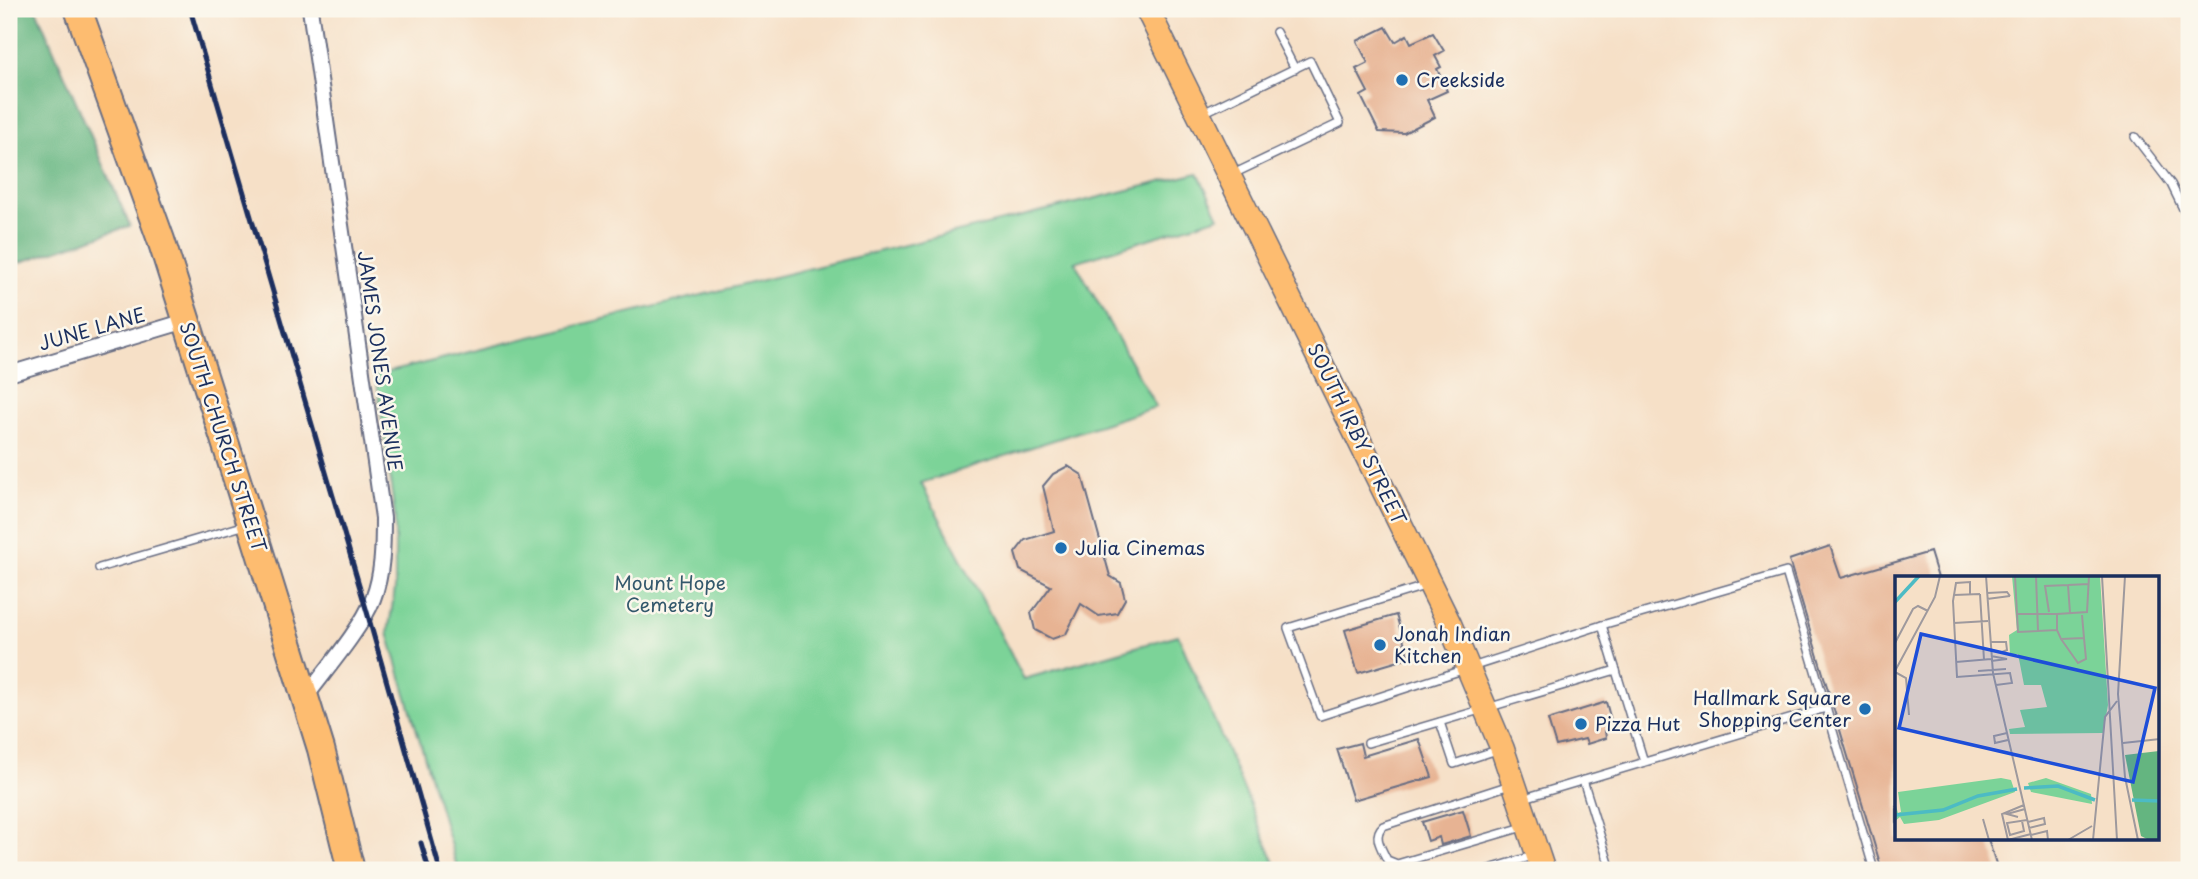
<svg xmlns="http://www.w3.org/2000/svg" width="2198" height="879" viewBox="0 0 2198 879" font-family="'Playpen Sans',sans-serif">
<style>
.green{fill:#7bd398;stroke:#4b817b;stroke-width:2}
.forest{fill:#64b580;stroke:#40726f;stroke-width:2}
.building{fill:#e7b393}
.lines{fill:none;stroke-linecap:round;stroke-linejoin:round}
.lane-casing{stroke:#686d83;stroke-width:10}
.street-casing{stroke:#686d83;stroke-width:18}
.primary-casing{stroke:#686d83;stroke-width:26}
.highway-casing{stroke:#686d83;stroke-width:30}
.lane{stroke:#fff;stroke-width:7}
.street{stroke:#fff;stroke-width:14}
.primary{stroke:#fdbc6f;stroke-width:23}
.highway{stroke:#fdbc6f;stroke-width:26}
.rail{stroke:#1b2f5e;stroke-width:5}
.poi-dot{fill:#1f6fb2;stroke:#fbf7ec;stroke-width:2.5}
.labels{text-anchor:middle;stroke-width:5;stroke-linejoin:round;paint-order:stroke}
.poi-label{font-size:19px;fill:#1b2f5e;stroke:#fbf7ec;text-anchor:start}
.street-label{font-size:19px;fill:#1b2f5e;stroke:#fbf7ec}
.park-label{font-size:19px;fill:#33586c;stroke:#fbf7ec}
.inset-river{fill:none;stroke:#4cbbc4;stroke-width:3.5}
.inset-road{fill:none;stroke:#9e999d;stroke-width:2}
.view{fill:#1d4ed8;fill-opacity:0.15;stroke:#1d4ed8;stroke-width:3.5}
.inset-edge{fill:none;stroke:#1b2f5e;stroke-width:3.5}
</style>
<rect width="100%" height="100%" fill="#fbf7ec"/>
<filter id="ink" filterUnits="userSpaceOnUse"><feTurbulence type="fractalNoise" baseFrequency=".0143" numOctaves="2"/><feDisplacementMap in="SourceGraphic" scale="14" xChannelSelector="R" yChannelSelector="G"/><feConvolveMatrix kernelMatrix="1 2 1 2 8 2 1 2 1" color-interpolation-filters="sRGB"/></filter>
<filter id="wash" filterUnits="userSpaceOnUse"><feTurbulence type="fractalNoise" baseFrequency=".00686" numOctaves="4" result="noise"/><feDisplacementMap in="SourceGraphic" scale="28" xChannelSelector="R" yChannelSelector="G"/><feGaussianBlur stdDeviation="1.57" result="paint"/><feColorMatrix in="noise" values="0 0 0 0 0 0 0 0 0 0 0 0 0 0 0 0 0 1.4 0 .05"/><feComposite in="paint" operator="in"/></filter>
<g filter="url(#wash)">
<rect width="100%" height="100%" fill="#f6e0c7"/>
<polygon class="green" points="1198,173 1219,217 1075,262 1156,407 921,483 1024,679 1178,635 1278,870 458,870 388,633 395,589 395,516 376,375"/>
<polygon class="forest" points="9,9 36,9 130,226 9,266"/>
<g id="blocks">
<g class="building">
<polygon points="1386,27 1395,42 1407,35 1411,43 1433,33 1444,51 1435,56 1441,67 1437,69 1447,91 1427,100 1435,117 1404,133 1379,132 1361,96 1368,92 1356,69 1368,63 1357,41"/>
<polygon points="1068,466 1082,475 1110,576 1121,583 1125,599 1117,613 1099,616 1081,604 1066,634 1052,639 1035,630 1031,613 1051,586 1020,570 1015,553 1025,540 1054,531 1043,486 1053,474"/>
<polygon points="1830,546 1841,578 1930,552 1938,578 1897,578 1897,839 1988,839 1998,870 1882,870 1789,560"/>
<polygon points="1396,615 1409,658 1358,673 1345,630"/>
<polygon points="1606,702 1613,728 1605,731 1606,738 1587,744 1585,739 1556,746 1548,720"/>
<polygon points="1419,739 1432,777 1353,800 1337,749 1360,743 1363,756"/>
<polygon points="1463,810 1471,836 1441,845 1439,837 1428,841 1422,822"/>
</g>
</g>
</g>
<g filter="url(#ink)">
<use href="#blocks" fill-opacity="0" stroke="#686d83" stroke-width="2"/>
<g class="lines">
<defs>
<g id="lane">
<polyline points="1276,32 1295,69"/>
<polyline points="1203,113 1310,61 1340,123 1233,174"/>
<polyline points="2135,137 2171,184 2189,221"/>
<polyline points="99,568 246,525"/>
<polyline points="1428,585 1288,628 1320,716 1602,625 1786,572 1874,870"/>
<polyline points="1602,625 1644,762"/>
<polyline points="1440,722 1454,764 1497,750"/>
<polyline points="1368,743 1616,670"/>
<polyline points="1583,780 1611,870"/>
<path d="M 1510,785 L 1383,826 C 1372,836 1382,849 1387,860 L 1397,864 L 1523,827"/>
<polyline points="1521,799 1826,708"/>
<polyline points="1486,870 1533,856"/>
</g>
<g id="street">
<polyline points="9,374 186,321"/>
<path d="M 305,698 C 325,671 362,628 373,599 C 383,573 383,545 383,518 L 310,9"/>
</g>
<polyline id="primary" points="1147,9 1450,625 1502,748 1543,870"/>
<polyline id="highway" points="78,9 161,240 257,543 321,749 351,870"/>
</defs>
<use href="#lane" class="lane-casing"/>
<use href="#street" class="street-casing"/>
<use href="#primary" class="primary-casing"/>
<use href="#highway" class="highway-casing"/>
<use href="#lane" class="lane"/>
<use href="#street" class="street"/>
<use href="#primary" class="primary"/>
<use href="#highway" class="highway"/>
<g class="rail">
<polyline points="190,9 367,612 440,870"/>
<polyline points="421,843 429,870"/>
</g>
</g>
</g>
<g class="poi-dot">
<circle cx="1402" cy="80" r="7"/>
<circle cx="1061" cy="548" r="7"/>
<circle cx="1380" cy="645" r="7"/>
<circle cx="1865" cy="709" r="7"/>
<circle cx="1581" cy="724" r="7"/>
</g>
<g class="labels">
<g class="poi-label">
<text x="1416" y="87">Creekside</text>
<text x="1075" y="555">Julia Cinemas</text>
<text x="1394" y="641">Jonah Indian<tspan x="1394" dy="22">Kitchen</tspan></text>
<text x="1851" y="705" text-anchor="end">Hallmark Square<tspan x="1851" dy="22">Shopping Center</tspan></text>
<text x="1595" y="731">Pizza Hut</text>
</g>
<g class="street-label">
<text transform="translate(92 329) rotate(-16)" y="7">JUNE LANE</text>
<text transform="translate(380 361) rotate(82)" y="7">JAMES JONES AVENUE</text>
<text transform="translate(1357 434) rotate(64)" y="7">SOUTH IRBY STREET</text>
<text transform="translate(223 437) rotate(72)" y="7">SOUTH CHURCH STREET</text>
</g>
<g class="park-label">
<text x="670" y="590">Mount Hope<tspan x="670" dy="22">Cemetery</tspan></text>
</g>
</g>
<g transform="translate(1895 576)">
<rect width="264" height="264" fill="#f6e0c7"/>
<path d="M 117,0 L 205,0 L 213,129 L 208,157 L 115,158 L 114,153 L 130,151 L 125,134 L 152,131 L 146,109 L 129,109 L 123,78 L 115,78 L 114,59 L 122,54 ZM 106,202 L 116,204 L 120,216 L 44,244 L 9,248 L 5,241 L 0,245 L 0,226 L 3,237 L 6,236 L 3,216 ZM 151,202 L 196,218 L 197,228 L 136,216 L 133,207 Z" fill="#7bd398"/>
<path d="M 264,175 L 264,264 L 254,264 L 246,260 L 230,179 Z" fill="#64b580"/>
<path class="inset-river" d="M 0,26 L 24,0M 129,212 L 163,210 L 200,224M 237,224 L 265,225M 0,239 L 48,234 L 83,220 L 122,213"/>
<path class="inset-road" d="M 91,0 L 98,97 L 137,264M 120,0 L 122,38M 141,0 L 143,55 L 162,54 L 166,63 L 189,62 L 187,39M 207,0 L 222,264M 230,0 L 223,118 L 230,201 L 243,264M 173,9 L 194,8M 92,17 L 112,16 L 115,20M 75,18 L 75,6 L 61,7 L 58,25 L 62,101 L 115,97 L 117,107 L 101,109M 85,18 L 89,84M 59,19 L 85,18M 92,23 L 115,20M 154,36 L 150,10 L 173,9 L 175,37M 162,38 L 192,36 L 194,0M 59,47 L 93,45M 143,55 L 123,56 L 122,38 L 162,38 L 162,54M 166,63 L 183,87 L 191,83 L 189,62M 96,66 L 111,66 L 112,74 L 107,76M 0,67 L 18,33 L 23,30 L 33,35M 96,80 L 112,83 L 96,85M 61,86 L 96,83M 0,95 L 40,21 L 45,0M 83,95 L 111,93M 0,96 L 11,102 L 14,139M 112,157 L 99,160 L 100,167 L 113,164M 228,167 L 265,163M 123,241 L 112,238 L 130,233M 88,243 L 94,264M 127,245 L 129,255 L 115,259 L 112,247 L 132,244M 133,246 L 149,242 L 150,248 L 134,252M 136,259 L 152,255 L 153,264M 113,264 L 107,238 L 129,229M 113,264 L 136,258M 173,264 L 197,250M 198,264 L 210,141 L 222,125"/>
<path class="view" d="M 26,58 L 260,112 L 238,206 L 4,152 Z"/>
<rect width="264" height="264" class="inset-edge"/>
</g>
<rect width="2198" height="879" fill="none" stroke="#fbf7ec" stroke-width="35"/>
</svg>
